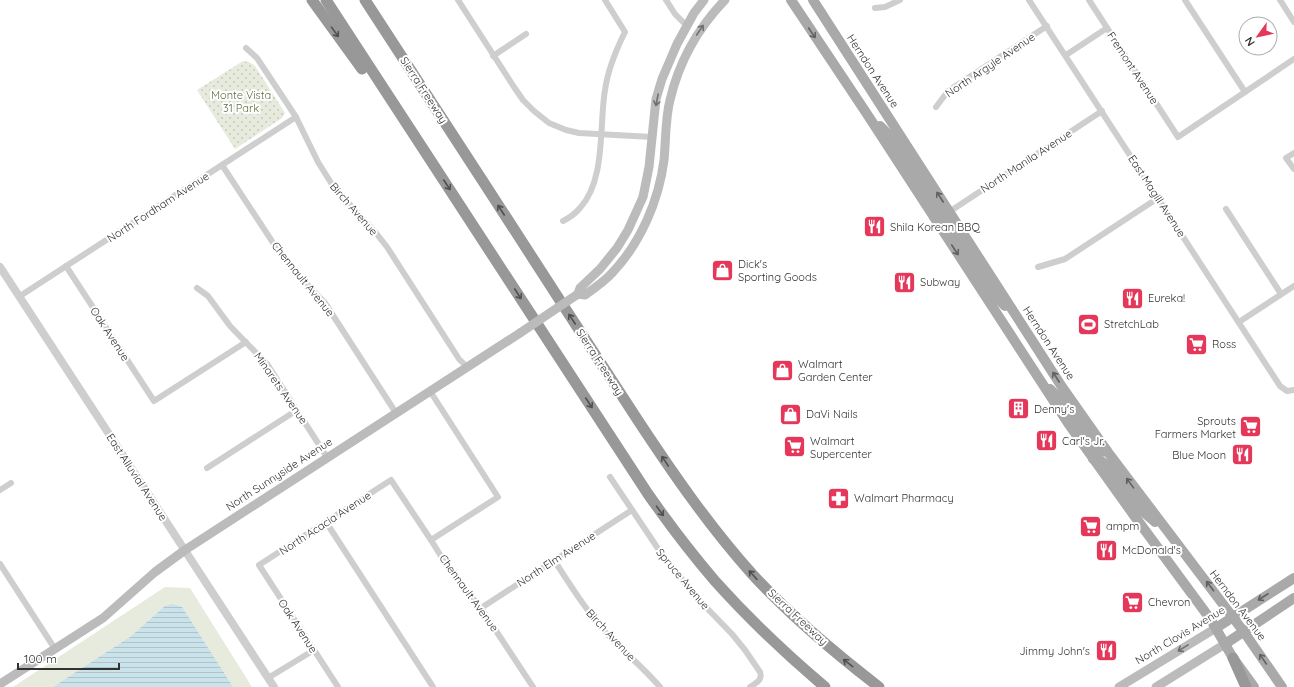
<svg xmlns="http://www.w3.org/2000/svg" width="1294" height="687" viewBox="0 0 1294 687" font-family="Quicksand,sans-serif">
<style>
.grass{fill:#e6ebdd}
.park{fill:url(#park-dots)}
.water{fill:url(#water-rules)}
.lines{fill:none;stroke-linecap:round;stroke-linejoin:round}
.minor{stroke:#cecece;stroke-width:6}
.tertiary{stroke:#cecece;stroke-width:8}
.secondary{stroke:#bbb;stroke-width:9}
.primary{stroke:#a9a9a9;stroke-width:10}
.motorway{stroke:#989898;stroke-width:11}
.secondary-bridge{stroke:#bbb;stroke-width:9}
.oneway{stroke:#6f6f6f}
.oneway2{stroke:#505050}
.oneway3{stroke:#616161}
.labels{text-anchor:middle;stroke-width:4;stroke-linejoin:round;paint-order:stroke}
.street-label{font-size:11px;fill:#313131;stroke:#fff}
.park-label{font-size:11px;fill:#5a6e3e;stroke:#fff}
.poi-label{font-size:11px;fill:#313131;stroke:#fff;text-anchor:start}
</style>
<defs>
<pattern id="park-dots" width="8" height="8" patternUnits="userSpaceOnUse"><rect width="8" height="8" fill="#e6ebdd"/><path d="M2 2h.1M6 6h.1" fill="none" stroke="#c6cabe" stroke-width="1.8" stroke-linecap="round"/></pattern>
<pattern id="water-rules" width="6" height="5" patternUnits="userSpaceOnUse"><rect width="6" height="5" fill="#cae3eb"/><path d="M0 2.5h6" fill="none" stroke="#aec3ca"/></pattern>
</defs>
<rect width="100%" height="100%" fill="#fff"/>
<polygon class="grass" points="165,587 190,588 252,687 13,687"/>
<polygon class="park" points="243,61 249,62 255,66 285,113 282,118 235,149 197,90"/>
<polygon class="water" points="173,604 182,607 233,687 53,687 130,637 165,606"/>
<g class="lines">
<g class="minor">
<polyline points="458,0 514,87 523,100 534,111 549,123 566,130 579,133 652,137"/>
<polyline points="666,0 675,14 687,26"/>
<polyline points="1029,0 1280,386 1287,391 1294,390"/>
<polyline points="1089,0 1178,137 1294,59"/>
<polyline points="1185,0 1245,92"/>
<polyline points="1280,0 1294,22"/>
<polyline points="875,8 885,7 900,0"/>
<polyline points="246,48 257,58 296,117 318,162 333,186 376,233 387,247 459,359 467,367"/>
<polyline points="1066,55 1107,28"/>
<polyline points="493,56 526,34"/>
<polyline points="936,107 948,91 1047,26"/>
<polyline points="1294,153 1286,158 1294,169"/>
<polyline points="222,165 281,255 289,265 325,303 396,413"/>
<polyline points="1226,209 1281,294"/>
<polyline points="949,212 1102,111"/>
<path d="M 563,221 C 569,218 575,214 580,208 C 606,180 599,125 605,90 C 608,69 616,50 625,32 L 605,0"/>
<polyline points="66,266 154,401 246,342"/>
<polyline points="1038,267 1065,259 1158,198"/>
<polyline points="197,288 208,296 230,326 267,364 327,457"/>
<polyline points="20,296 296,117"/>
<polyline points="1239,322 1294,286"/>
<polyline points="430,391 498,497 431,540"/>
<polyline points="207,468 297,410"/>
<path d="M 610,477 L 665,559 L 700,601 L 732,634 L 745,650 L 760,672 C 763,680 756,683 750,687"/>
<polyline points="0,490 11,483"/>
<polyline points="326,522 433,687"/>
<path d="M 554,560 C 571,586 587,612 608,635 C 625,653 644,668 660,687"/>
<polyline points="0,564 55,649"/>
<polyline points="481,608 632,510"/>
<polyline points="268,678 314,650"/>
<polyline points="338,687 259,565 391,480 431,540 452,574 481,608 533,687"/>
</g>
<polyline class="tertiary" points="0,267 274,687"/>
<g class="secondary">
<path d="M 704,0 L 694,13 L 677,44 L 662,79 L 656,99 L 649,167 L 643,197 L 628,230 L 617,248 L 600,269 L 580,288 L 578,294 L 585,295 C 595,288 605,281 613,272 C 641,242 659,200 664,160 C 666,140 665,120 670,100 C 679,62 698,28 725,0"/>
<polyline points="0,684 103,618 155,572 185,550 520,333"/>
<polyline points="1119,687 1216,628"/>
<polyline points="1156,687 1225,644"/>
</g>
<g class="primary">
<polyline points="791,0 867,114 1068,423 1133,514 1211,620 1233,658 1254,687"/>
<polyline points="813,0 1062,387 1107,451 1244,632 1282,687"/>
<polyline points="880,126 892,138 939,211 943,213 949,212"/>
<polyline points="934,217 942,218 948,224 995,296 1005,306"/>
<polyline points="1050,389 1061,400 1096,450 1100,452 1107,451"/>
<polyline points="1093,459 1101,461 1108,466 1140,509 1155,522"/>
<polyline points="1216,628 1294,578"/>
<polyline points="1225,644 1294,598"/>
</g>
<g class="motorway">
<polyline points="312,0 362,69"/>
<path d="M 326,0 L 431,161 L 648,494 C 669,524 691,553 715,581 C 749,619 786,654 825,687"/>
<path d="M 365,0 C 431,101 496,201 561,302 C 587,342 613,382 639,422 C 674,475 710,527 753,575 C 791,616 835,653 879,687"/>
<polyline points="1233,658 1246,687"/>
</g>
<polyline class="secondary-bridge" points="520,333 578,294"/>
</g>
<defs><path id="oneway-shaft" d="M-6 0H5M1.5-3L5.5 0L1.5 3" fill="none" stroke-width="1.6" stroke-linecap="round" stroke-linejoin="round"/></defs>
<g class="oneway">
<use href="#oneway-shaft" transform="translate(700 30) rotate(-56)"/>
<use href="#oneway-shaft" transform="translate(657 100) rotate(101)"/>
<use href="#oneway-shaft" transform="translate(1183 648) rotate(149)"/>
</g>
<g class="oneway2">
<use href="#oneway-shaft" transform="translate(335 32) rotate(54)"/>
<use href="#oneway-shaft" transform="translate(447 185) rotate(57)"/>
<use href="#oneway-shaft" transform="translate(501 210) rotate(-123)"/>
<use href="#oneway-shaft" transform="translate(518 294) rotate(57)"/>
<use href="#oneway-shaft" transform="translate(572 319) rotate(-123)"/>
<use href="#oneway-shaft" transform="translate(589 403) rotate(57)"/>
<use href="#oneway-shaft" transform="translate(665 461) rotate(-124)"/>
<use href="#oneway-shaft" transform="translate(660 511) rotate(54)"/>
<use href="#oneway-shaft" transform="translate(753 575) rotate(-132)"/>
<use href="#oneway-shaft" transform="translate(848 663) rotate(-142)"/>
</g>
<g class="oneway3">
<use href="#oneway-shaft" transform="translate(812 33) rotate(56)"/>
<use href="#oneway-shaft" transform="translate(940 197) rotate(-123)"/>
<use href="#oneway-shaft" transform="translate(955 250) rotate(57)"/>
<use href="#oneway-shaft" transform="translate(1056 377) rotate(-123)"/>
<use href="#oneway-shaft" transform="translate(1130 483) rotate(-126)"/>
<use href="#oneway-shaft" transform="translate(1210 586) rotate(-127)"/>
<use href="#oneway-shaft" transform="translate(1263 597) rotate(147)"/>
<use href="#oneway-shaft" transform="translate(1263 659) rotate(-124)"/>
</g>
<defs>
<symbol id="restaurant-square" viewBox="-11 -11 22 22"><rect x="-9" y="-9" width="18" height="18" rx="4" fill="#e53759" stroke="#fff"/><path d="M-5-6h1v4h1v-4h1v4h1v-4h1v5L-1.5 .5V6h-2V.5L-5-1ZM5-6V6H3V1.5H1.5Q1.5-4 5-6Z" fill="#fff"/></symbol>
<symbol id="shop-square" viewBox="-11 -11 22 22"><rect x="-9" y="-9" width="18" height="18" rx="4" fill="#e53759" stroke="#fff"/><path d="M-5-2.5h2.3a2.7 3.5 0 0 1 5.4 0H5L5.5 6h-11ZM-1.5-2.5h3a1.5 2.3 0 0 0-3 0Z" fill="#fff"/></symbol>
<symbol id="stadium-square" viewBox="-11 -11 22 22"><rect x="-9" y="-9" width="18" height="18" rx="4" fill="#e53759" stroke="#fff"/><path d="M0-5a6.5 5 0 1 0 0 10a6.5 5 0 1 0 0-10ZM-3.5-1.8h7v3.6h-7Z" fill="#fff"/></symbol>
<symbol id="supermarket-square" viewBox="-11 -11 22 22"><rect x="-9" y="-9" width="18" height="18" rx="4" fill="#e53759" stroke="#fff"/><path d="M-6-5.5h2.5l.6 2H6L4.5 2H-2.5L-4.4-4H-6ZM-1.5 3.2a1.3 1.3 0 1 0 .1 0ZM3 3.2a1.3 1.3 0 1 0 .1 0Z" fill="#fff"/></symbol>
<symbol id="building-square" viewBox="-11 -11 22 22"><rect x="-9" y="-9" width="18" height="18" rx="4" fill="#e53759" stroke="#fff"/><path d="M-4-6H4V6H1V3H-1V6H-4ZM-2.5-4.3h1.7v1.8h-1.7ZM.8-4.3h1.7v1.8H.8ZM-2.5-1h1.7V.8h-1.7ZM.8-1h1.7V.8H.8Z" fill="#fff"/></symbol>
<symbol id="pharmacy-square" viewBox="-11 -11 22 22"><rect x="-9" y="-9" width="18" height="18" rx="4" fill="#e53759" stroke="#fff"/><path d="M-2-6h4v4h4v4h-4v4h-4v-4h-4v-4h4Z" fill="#fff"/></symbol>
</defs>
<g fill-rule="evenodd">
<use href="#restaurant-square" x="862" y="214" width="25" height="25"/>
<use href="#shop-square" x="710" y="258" width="25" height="25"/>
<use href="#restaurant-square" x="892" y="270" width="25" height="25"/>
<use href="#restaurant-square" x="1120" y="286" width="25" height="25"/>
<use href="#stadium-square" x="1076" y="312" width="25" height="25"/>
<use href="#supermarket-square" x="1184" y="332" width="25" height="25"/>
<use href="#shop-square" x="770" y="358" width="25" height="25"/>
<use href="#building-square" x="1006" y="396" width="25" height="25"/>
<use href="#shop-square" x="778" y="402" width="25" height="25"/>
<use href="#supermarket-square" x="1238" y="414" width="25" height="25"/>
<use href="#restaurant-square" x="1034" y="428" width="25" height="25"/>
<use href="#supermarket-square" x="782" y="434" width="25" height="25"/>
<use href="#restaurant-square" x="1230" y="442" width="25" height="25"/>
<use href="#pharmacy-square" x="826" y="486" width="25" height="25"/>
<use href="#supermarket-square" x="1078" y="514" width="25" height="25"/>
<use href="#restaurant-square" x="1094" y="538" width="25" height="25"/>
<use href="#supermarket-square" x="1120" y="590" width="25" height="25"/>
<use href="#restaurant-square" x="1094" y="638" width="25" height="25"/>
</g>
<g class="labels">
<g class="street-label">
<text transform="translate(990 65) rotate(-34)" y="4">North Argyle Avenue</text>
<text transform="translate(1133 68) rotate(57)" y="4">Fremont Avenue</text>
<text transform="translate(873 71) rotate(57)" y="4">Herndon Avenue</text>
<text transform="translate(424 90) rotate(57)" y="4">Sierra Freeway</text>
<text transform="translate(1026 161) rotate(-33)" y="4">North Manila Avenue</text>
<text transform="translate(1157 196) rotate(57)" y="4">East Magill Avenue</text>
<text transform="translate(158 207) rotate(-33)" y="4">North Fordham Avenue</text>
<text transform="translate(354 209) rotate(49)" y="4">Birch Avenue</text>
<text transform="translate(303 279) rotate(51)" y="4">Chennault Avenue</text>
<text transform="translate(110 334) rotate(57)" y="4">Oak Avenue</text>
<text transform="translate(1049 343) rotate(57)" y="4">Herndon Avenue</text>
<text transform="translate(600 362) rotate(57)" y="4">Sierra Freeway</text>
<text transform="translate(281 388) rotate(55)" y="4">Minarets Avenue</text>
<text transform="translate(279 474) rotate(-33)" y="4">North Sunnyside Avenue</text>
<text transform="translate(137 477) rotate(57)" y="4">East Alluvial Avenue</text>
<text transform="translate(325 523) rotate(-33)" y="4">North Acacia Avenue</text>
<text transform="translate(556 559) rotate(-33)" y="4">North Elm Avenue</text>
<text transform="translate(683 579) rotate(50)" y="4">Spruce Avenue</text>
<text transform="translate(469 593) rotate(54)" y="4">Chennault Avenue</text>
<text transform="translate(1238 605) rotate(53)" y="4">Herndon Avenue</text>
<text transform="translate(798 617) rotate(43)" y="4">Sierra Freeway</text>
<text transform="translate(298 626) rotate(57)" y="4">Oak Avenue</text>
<text transform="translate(611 635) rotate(47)" y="4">Birch Avenue</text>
<text transform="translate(1180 635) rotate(-31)" y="4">North Clovis Avenue</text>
</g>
<g class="park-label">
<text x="241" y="99">Monte Vista<tspan x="241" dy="13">31 Park</tspan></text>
</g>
<g class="poi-label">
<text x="890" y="231">Shila Korean BBQ</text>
<text x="738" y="268">Dick's<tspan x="738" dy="13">Sporting Goods</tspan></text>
<text x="920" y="286">Subway</text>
<text x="1148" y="302">Eureka!</text>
<text x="1104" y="328">StretchLab</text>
<text x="1212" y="348">Ross</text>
<text x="798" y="368">Walmart<tspan x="798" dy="13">Garden Center</tspan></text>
<text x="1034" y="413">Denny's</text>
<text x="806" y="418">DaVi Nails</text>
<text x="1236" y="425" text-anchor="end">Sprouts<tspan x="1236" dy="13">Farmers Market</tspan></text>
<text x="810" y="445">Walmart<tspan x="810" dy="13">Supercenter</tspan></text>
<text x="1062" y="445">Carl's Jr.</text>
<text x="1226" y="459" text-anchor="end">Blue Moon</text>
<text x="854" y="502">Walmart Pharmacy</text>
<text x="1106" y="530">ampm</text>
<text x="1122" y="554">McDonald's</text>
<text x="1148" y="606">Chevron</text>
<text x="1090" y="655" text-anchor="end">Jimmy John's</text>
</g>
</g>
<g transform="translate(1258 36) rotate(237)"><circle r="19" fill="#ffffff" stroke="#adadad"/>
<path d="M0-3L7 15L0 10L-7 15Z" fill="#e53759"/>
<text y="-6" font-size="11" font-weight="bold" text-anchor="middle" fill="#313131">N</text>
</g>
<path d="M18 663v6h101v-6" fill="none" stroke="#313131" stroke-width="2"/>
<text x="24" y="663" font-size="12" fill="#313131" stroke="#ffffff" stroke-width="3" paint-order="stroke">100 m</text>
</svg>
